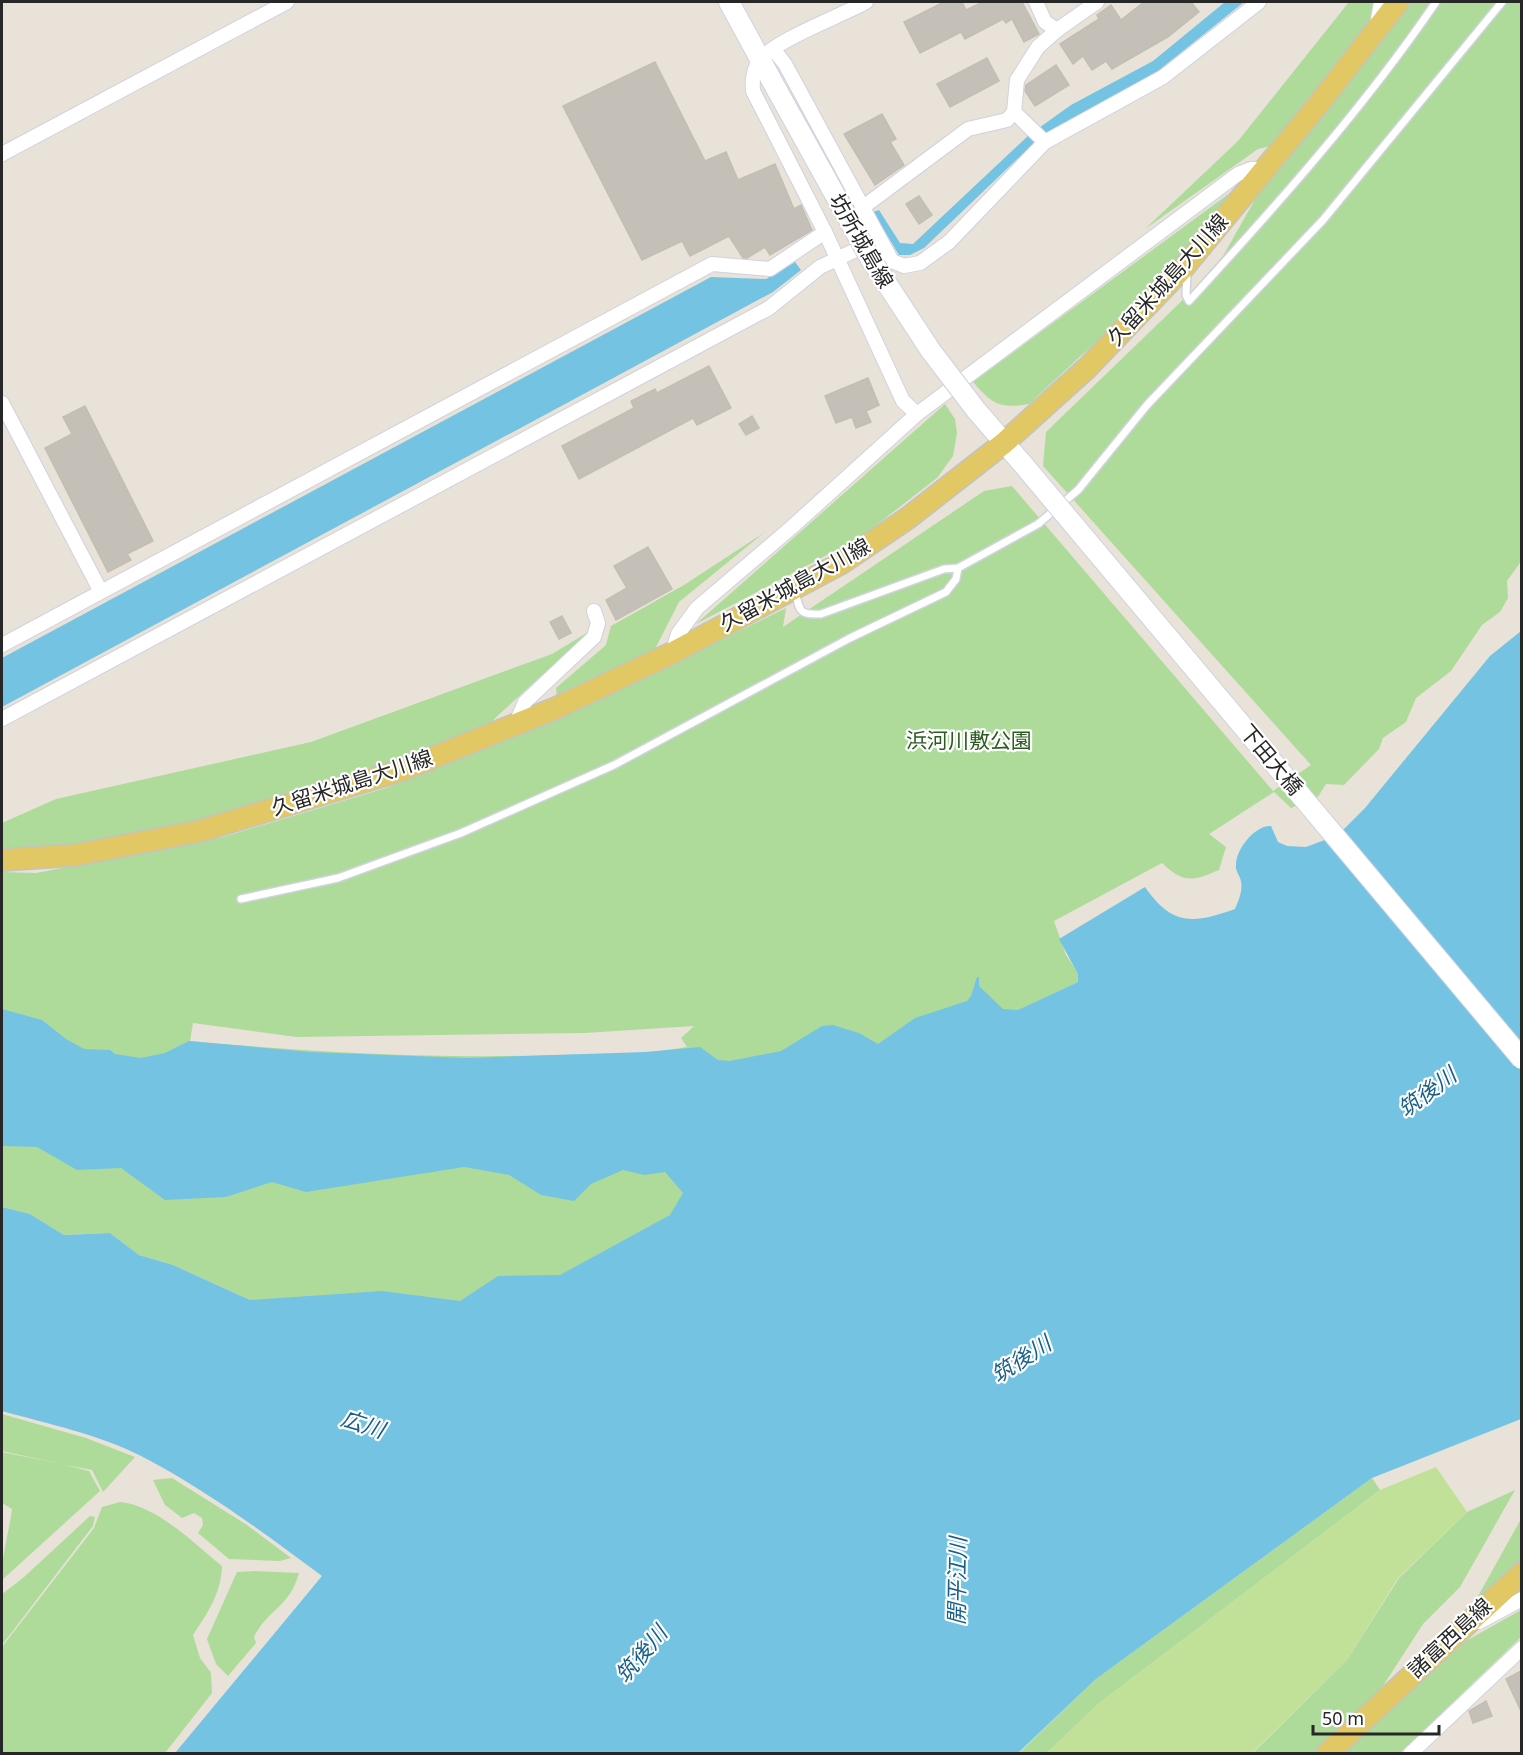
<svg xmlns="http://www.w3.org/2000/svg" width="1523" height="1755" viewBox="0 0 1523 1755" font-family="'Noto Sans','Noto Sans JP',sans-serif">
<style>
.green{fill:#afdb9a;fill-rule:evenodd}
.pitch{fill:#c0e197}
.water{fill:#75c3e2}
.building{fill:#c4c0b8;stroke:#c3beb4;stroke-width:1.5}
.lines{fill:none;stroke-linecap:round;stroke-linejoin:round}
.lane-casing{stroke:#cfd2df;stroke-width:10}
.street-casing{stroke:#cfd2df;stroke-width:16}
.secondary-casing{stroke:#cfd2df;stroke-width:22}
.primary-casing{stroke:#c3c3c3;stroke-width:24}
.lane{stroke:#fff;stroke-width:7}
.street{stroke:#fff;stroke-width:14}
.secondary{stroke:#fff;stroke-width:20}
.primary{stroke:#e2c864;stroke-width:21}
.secondary-bridge-casing{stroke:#cfd2df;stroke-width:22;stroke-linecap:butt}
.secondary-bridge{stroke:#fff;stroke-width:20}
.labels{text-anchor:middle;stroke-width:4.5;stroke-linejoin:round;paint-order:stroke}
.street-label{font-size:21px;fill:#272727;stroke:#fff}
.park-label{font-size:21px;fill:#2a5c1f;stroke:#fff}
.water-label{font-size:22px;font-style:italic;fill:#196089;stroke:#fff}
</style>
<rect width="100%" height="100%" fill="#e8e2d9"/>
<g class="green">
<polygon points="1349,2 1378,2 1374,14 1271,146 1258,149 1145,229 1238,141"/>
<path d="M 1411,2 L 1521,2 L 1522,560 L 1507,581 L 1508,598 L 1500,612 L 1482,625 L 1451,671 L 1416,698 L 1406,722 L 1383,738 L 1379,749 L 1344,785 L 1326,784 L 1318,797 L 1291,808 L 1274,792 L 1209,834 L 1226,847 L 1219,870 C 1193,881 1184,884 1162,863 L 1054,921 L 1066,955 L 1079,974 L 1078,982 L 1019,1010 L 608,1123 L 728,1218 L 510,1330 L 250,1300 L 173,1265 L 139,1255 L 110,1233 L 64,1235 L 30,1214 L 2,1207 L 2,872 L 36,873 L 223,837 L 386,788 L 587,706 L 786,608 L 783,627 L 984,491 L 1012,486 L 1273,791 L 1311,765 L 1043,466 L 1046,432 L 1192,291 L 1223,256 L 1257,196 ZM 193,1023 L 296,1037 L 585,1033 L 694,1026 L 681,1038 L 687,1047 C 644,1055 599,1054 555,1055 C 432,1059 312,1052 190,1041 Z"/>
<path d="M 1238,187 L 1140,301 L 1029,404 C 1000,409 992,404 973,382 Z"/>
<polygon points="945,404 955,419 957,433 953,456 937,478 861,537 696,624"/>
<polygon points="765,532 679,602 655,649 557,698 556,688 606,645 611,626 684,585"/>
<polygon points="590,631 491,722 378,768 194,822 76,844 2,849 2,823 56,799 311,742 552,654"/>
<path d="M 2,1414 L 86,1438 L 135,1457 L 103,1492 L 92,1470 L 65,1465 L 89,1471 L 100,1491 L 2,1580 C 1,1556 9,1533 12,1509 L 2,1503 L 2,1452 L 61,1464 L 2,1451 Z"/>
<polygon points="172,1478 247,1525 291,1558 280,1561 229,1559 198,1533 203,1525 202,1518 194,1513 182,1518 165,1505 153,1480"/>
<polygon points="1372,1478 1380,1490 1098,1704 1047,1753 1018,1754 1096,1679"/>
<polygon points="1515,1490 1460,1587 1423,1624 1381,1689 1314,1753 1252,1754 1347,1660 1399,1578 1467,1512"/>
<path d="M 120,1502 C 158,1506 193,1543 222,1566 C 221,1594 208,1612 193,1635 L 200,1658 L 211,1673 L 212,1693 L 165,1753 L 2,1753 L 2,1647 L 94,1528 L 102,1507 Z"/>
<polygon points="90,1516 95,1517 93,1526 2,1645 2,1594 23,1578"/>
<polygon points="1521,1519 1521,1562 1472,1607"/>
<path d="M 255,1571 L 299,1573 C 290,1607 268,1609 254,1637 L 256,1643 L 228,1676 L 216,1664 L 207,1639 L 237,1572 Z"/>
<polygon points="1521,1610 1521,1637 1400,1753 1343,1754 1457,1646"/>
</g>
<polygon class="pitch" points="1436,1467 1467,1512 1398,1578 1347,1660 1252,1753 1047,1753 1098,1704 1380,1490"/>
<g class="water">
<polygon points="1225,2 1244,2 1158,71 1034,143 924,248 910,255 899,255 873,212 879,210 900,243 913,244 1029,135 1071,105 1153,61"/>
<polygon points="795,262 801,270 773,292 2,707 2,658 711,277 766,279"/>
<path d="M 1521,631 L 1521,1419 L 1372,1478 L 1096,1679 L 1018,1753 L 175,1753 L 322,1576 C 264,1533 205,1489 141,1456 C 98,1434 48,1424 2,1411 L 2,1207 L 30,1214 L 64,1235 L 110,1233 L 139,1255 L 173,1265 L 250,1300 L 382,1291 L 460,1301 L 498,1276 L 560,1275 L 670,1215 L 683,1193 L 665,1172 L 644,1175 L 623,1170 L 591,1184 L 574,1201 L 541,1195 L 509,1175 L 464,1167 L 306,1192 L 272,1182 L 226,1197 L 165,1200 L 121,1168 L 77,1170 L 37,1147 L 2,1146 L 2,1009 L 42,1020 L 66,1039 L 84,1049 L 110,1050 L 115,1054 L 141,1058 L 165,1053 L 189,1041 L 310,1052 L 466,1058 L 646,1052 L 700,1047 L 718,1060 L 730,1061 L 781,1051 L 822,1026 L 833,1025 L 859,1033 L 878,1044 L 915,1018 L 967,1001 L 971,996 L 977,977 L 979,977 L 979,986 L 1003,1009 L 1018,1010 L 1078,982 L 1078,974 L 1059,939 L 1145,887 C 1172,926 1193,924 1235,909 C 1239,900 1244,888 1240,878 C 1238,873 1235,869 1236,865 C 1236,849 1255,825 1271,826 L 1278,842 L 1287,846 L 1306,847 L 1338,835 L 1365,808 L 1490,656 Z"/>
</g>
<g class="building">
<polygon points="944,2 962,2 966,10 983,2 1022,2 1039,34 1024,42 1012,19 1006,23 1003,19 965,39 961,32 920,53 904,22"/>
<polygon points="1144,2 1191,2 1199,12 1168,37 1112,69 1106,61 1092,70 1083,56 1073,64 1060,44 1099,19 1097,15 1111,5 1121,20"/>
<polygon points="987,58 999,81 950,107 937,84"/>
<polygon points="655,62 705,161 726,152 738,180 775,164 794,209 801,205 812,230 770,255 765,247 747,258 743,258 729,236 690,256 682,241 642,260 563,106"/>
<polygon points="1056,65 1069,85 1035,106 1025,91 1026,85"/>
<polygon points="882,114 896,139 890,142 904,165 875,185 844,134"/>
<polygon points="919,196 932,215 919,224 906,204"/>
<polygon points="709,366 731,408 697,425 693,418 579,479 562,446 634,408 631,401 655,389 657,393"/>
<polygon points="868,378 879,405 866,411 871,422 856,428 852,417 836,423 825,396"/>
<polygon points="85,406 153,541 127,554 131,560 108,572 45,448 72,434 63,417"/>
<polygon points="752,416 759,428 746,435 739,424"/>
<polygon points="648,547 672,589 616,620 606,600 627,588 614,566"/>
<polygon points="562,616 571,633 559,639 550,622"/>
<polygon points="1521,1671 1521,1711 1506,1679"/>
<polygon points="1486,1701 1492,1716 1473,1723 1469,1711"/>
</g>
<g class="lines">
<defs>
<g id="lane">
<path d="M 1187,272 L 1186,295 L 1189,301 C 1276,206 1363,109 1436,2"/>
<path d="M 795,591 C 800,612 799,615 821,614 L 944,569 L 958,568 L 1038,524 L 1078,490 L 1147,405 L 1323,220 L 1502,2"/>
<polyline points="241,899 338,878 461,833 614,765 850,638 946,592 956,579 958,568"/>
</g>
<g id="street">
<path d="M 866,2 C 841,16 777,39 760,60 C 753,69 752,80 753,91 L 825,232 L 903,401 L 917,414"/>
<polyline points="1036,2 1045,22 1057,30"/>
<polyline points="1377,25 1381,2"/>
<polyline points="774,50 785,64 892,261 904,266 920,263 949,242 1045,142 1163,77 1259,2"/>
<polyline points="1014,112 1045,142"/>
<polyline points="2,154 287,2"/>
<polyline points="862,208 968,129 1007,120 1014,112 1017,80 1038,47 1057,30 1097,2"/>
<polyline points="2,403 100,590"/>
<polyline points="2,645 712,264 770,269 825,232"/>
<polyline points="672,653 678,634 697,608 792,527 917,414 1238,174 1251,169 1265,169"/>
<polyline points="2,719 769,308 820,267 879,239"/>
<polyline points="515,725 525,702 594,637 598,623 594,611"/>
<polyline points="1479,1622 1522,1599"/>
<polyline points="1410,1754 1522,1648"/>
</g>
<g id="secondary">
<polyline points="729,2 778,92"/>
<polyline points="976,410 1021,462"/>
</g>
<g id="primary">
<polyline points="2,860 75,855 200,831 402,770 554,709 672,653 840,564 908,518 1004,443 1087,368 1184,267 1317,106 1398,2"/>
<polyline points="1327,1754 1522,1573"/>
</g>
</defs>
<use href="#lane" class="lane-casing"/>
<use href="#street" class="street-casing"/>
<use href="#secondary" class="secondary-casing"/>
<use href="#primary" class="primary-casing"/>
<use href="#lane" class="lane"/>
<use href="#street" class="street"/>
<use href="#secondary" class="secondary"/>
<use href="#primary" class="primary"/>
<defs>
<g id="secondary-bridge">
<polyline points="778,92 870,258 931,351 976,410"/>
<polyline points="1021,462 1522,1059"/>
</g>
</defs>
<use href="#secondary-bridge" class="secondary-bridge-casing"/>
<use href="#secondary-bridge" class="secondary-bridge"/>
</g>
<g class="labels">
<g class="street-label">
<text transform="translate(861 241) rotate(60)" y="7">坊所城島線</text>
<text transform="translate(1168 280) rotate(-48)" y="7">久留米城島大川線</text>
<text transform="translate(795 585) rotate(-29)" y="7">久留米城島大川線</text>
<text transform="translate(1271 760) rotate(50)" y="7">下田大橋</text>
<text transform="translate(352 783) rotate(-18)" y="7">久留米城島大川線</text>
<text transform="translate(1450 1638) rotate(-43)" y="7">諸富西島線</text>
</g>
<g class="park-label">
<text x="969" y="748">浜河川敷公園</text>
</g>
<g class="water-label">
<text transform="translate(1427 1092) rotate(-37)" y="8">筑後川</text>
<text transform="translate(1021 1359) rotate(-33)" y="8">筑後川</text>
<text transform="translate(363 1424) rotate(18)" y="8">広川</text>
<text transform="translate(957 1581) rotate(-89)" y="8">開平江川</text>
<text transform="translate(641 1654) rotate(-50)" y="8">筑後川</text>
</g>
</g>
<rect width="1523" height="1755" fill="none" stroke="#272727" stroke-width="6"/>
<path d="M1313 1725v9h126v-9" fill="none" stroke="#272727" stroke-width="3"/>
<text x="1322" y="1725" font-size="18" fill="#272727" stroke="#ffffff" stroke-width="4.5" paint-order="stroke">50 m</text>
</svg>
